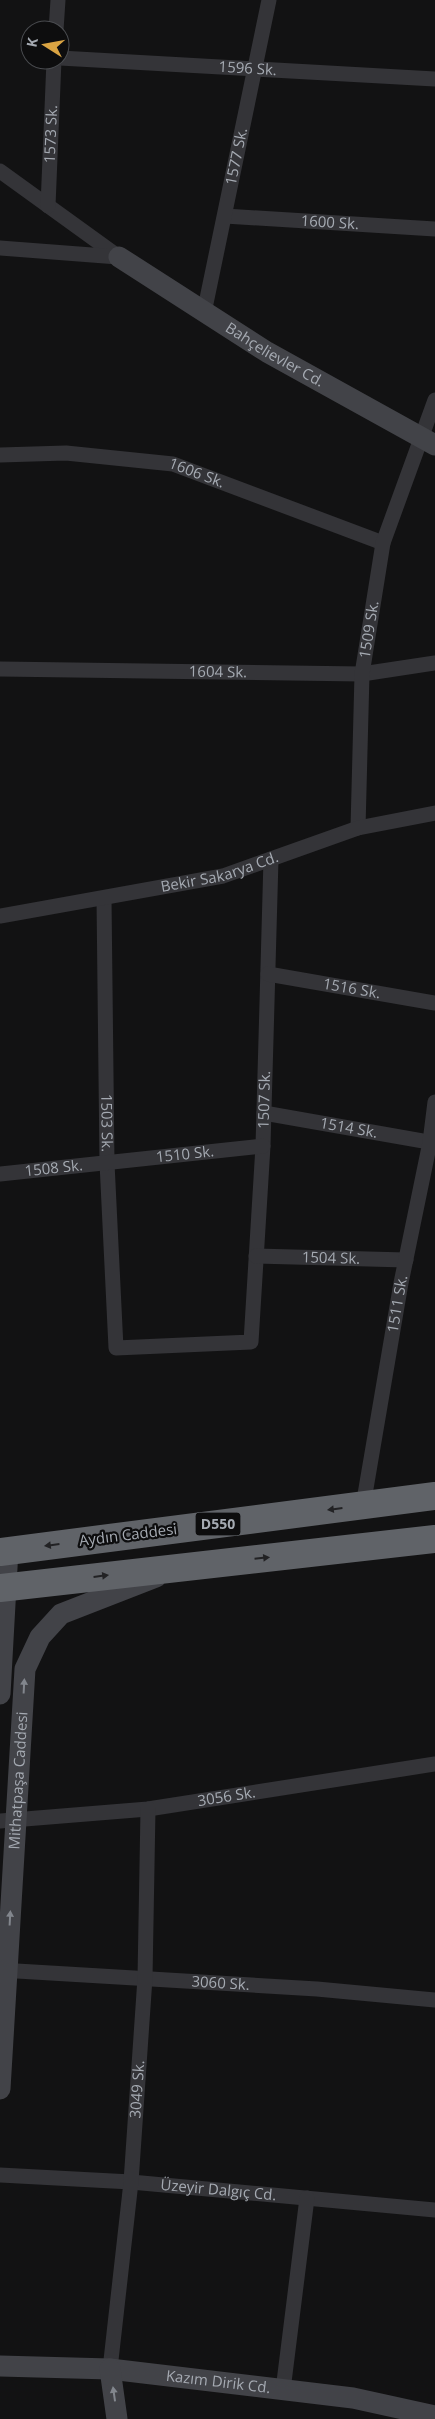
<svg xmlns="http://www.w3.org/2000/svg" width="435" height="2419" viewBox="0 0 435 2419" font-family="'Open Sans',sans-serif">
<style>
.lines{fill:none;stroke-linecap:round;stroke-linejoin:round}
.street{stroke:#343438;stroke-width:15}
.secondary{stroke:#424348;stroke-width:21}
.highway{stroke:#606368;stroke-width:28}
.oneway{fill:#222224}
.oneway2{fill:#82868d}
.labels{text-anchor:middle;stroke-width:4.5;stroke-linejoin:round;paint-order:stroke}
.shield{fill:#0d0d0e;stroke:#777b81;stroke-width:1}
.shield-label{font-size:14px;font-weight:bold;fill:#a5aab2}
.street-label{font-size:15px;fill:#a5aab2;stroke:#0d0d0e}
</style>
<rect width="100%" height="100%" fill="#121213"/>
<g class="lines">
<g class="street">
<polyline points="56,30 58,0"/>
<path id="s1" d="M 60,58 L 435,79"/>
<polyline points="0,171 119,257"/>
<path id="s2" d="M 48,206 L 54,60"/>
<path id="s3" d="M 225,216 L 435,229"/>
<polyline points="0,248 118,257"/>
<path id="s4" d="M 204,313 L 269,0"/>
<path id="s5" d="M 0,455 L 66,453 L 173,464 L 383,543"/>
<path id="s6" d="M 0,669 L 362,674 L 435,663"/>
<path id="s7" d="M 358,828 L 362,674 L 383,543 L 435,400"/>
<path id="s8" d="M 104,898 L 107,1163 L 116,1348 L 251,1342 L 263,1146 L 271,859"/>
<path id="s9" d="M 0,916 L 223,876 L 358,828 L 435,813"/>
<path id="s10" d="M 268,974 L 435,1003"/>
<path id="s11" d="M 264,1113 L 435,1143"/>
<path id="s12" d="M 0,1174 L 263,1146"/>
<path id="s13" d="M 256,1256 L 406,1260"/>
<path id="s14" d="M 363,1506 L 401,1283 L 430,1142 L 435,1102"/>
<path id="s15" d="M 0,1821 L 148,1809 L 435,1764"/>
<path id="s16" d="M 0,1970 L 317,1989 L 435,2000"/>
<path id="s17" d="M 0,2175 L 131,2182 L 435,2210"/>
<path id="s18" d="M 110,2369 L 131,2182 L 145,1978 L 148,1809"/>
<polyline points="283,2390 307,2198"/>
</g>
<g class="secondary">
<path id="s19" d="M 119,257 L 267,352 L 435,445"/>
<polyline points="0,1694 8,1550"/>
<path id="s20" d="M 0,2089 L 25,1669 L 40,1637 L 61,1614 L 156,1577"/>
<path id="s21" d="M 0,2366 L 110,2369 L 353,2398 L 435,2416"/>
<polyline points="110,2369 117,2419"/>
</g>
<g class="highway">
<polyline points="0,1552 435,1496"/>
<polyline points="0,1588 435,1539"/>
</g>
</g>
<defs><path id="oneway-solid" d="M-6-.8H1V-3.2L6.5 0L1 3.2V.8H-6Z" transform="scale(1.25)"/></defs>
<g class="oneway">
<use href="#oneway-solid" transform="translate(335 1509) rotate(173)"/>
<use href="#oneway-solid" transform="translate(52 1545) rotate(173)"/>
<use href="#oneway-solid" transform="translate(262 1558) rotate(-6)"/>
<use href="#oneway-solid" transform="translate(101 1576) rotate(-7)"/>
</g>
<g class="oneway2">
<use href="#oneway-solid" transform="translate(24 1686) rotate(-87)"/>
<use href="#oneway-solid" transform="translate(10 1918) rotate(-87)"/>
<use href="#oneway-solid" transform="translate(114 2394) rotate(-98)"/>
</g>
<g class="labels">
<rect class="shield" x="195.5" y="1512.5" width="45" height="23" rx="4"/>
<g class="shield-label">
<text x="218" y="1529">D550</text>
</g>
<g class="street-label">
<text dy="5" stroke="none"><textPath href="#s1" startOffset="188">1596 Sk.</textPath></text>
<text dy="5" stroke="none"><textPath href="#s2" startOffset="72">1573 Sk.</textPath></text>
<text dy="5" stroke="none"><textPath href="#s4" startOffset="160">1577 Sk.</textPath></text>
<text dy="5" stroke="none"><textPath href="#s3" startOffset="105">1600 Sk.</textPath></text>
<text dy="5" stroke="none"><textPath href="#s19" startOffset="184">Bahçelievler Cd.</textPath></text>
<text dy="5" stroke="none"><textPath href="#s5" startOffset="199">1606 Sk.</textPath></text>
<text dy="5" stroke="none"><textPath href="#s7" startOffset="199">1509 Sk.</textPath></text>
<text dy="5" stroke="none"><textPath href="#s6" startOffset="218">1604 Sk.</textPath></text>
<text dy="5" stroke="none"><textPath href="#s9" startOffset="224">Bekir Sakarya Cd.</textPath></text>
<text dy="5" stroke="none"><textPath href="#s10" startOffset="85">1516 Sk.</textPath></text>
<text dy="5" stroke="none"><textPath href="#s8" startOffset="828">1507 Sk.</textPath></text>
<text dy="5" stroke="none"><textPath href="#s8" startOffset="225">1503 Sk.</textPath></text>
<text dy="5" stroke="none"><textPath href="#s11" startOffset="86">1514 Sk.</textPath></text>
<text dy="5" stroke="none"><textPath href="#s12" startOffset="186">1510 Sk.</textPath></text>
<text dy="5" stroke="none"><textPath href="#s12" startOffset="54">1508 Sk.</textPath></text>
<text dy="5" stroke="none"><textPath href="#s13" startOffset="75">1504 Sk.</textPath></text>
<text dy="5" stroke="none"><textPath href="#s14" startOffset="205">1511 Sk.</textPath></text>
<text transform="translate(128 1535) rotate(-7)" y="5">Aydın Caddesi</text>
<text dy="5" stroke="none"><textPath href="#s20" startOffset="309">Mithatpaşa Caddesi</textPath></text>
<text dy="5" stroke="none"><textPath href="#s15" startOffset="228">3056 Sk.</textPath></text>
<text dy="5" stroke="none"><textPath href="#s16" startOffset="221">3060 Sk.</textPath></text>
<text dy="5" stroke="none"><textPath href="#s18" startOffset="281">3049 Sk.</textPath></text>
<text dy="5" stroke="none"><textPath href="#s17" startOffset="219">Üzeyir Dalgıç Cd.</textPath></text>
<text dy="5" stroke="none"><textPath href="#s21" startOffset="219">Kazım Dirik Cd.</textPath></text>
</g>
</g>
<g transform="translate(45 45) rotate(281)"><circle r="24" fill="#0d0d0e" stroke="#4a4c50"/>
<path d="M0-4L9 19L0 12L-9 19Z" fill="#daa443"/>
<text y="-8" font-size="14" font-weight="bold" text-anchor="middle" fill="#a5aab2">K</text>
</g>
</svg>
